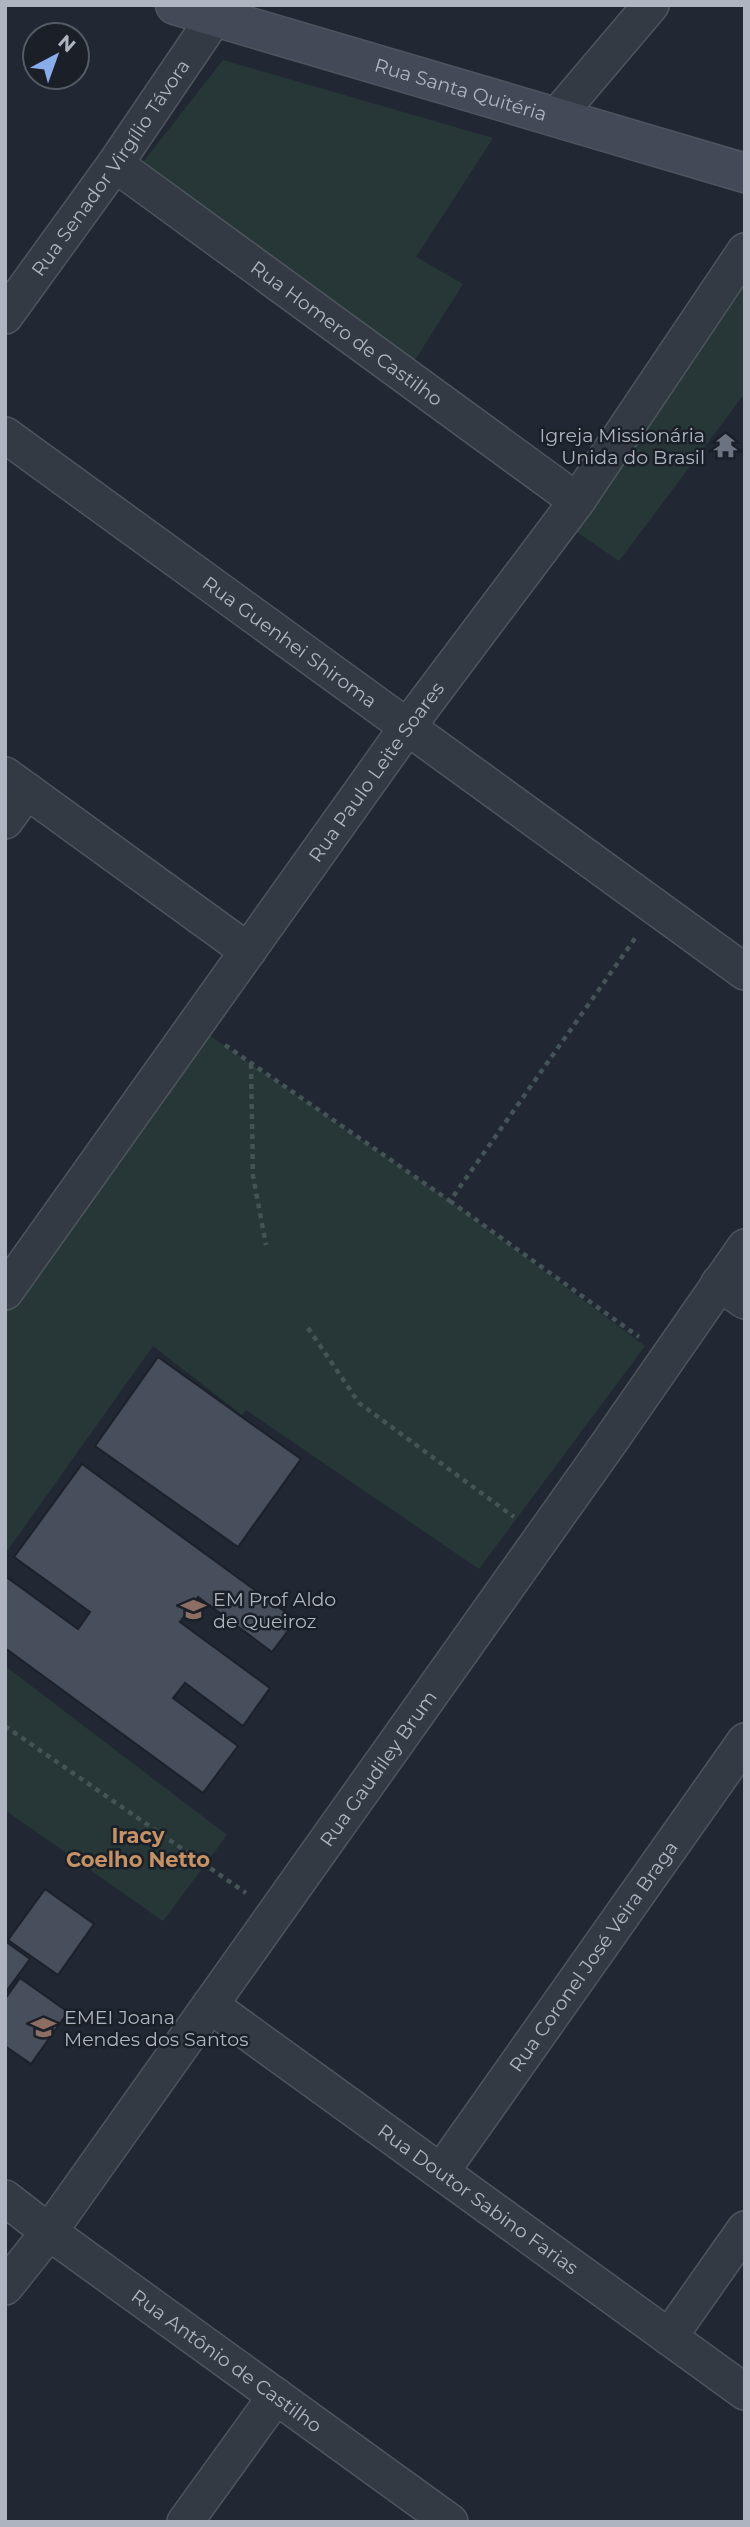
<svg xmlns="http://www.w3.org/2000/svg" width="750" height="2527" viewBox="0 0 750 2527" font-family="Montserrat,sans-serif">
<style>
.green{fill:#273738}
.building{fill:#484f5c;stroke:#1c212a;stroke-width:2}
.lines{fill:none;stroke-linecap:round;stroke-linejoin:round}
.minor-casing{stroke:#4f555e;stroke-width:38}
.secondary-casing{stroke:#4f555e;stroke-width:41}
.path{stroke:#445355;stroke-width:4.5;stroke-dasharray:5 5;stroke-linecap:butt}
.minor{stroke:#343a44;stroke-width:35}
.secondary{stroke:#434956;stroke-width:38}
.labels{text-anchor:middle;stroke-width:5;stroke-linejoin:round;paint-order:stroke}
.street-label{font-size:19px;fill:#aeb5c0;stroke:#1a1f28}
.poi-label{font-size:19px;fill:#aeb5c0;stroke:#1a1f28;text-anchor:start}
.neighbourhood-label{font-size:21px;font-weight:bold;fill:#c59265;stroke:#1a1f28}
</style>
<rect width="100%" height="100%" fill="#212833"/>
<g class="green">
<polygon points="223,60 493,138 416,257 463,284 412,365 140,166"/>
<polygon points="745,271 745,393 619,561 571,528"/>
<polygon points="206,1033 450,1201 645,1346 479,1569 246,1410 242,1415 153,1346 5,1554 5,1313"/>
<polygon points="5,1666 227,1835 163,1921 5,1810"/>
</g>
<g class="building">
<polygon points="158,1357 301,1459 238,1547 95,1446"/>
<polygon points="82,1464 296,1620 272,1652 198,1597 180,1622 270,1688 243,1726 185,1683 173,1698 238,1746 203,1793 5,1648 5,1576 78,1629 90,1612 14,1557"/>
<polygon points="45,1889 94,1924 58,1975 8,1940"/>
<polygon points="5,1941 30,1959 5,1993"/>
<polygon points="20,1978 68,2012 31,2064 5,2046 5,1999"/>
</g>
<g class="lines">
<defs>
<g id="minor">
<polyline points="556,117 651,5"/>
<path id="s1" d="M 115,164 L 577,501"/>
<path id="s2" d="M 5,316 L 115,164 L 214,18"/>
<path id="s3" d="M 5,435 L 745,972"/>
<polyline points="5,775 248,951"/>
<polyline points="5,821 27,791"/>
<polyline points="719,1283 745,1301"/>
<path id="s4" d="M 5,1292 L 408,726 L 577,501 L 745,251"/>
<path id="s5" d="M 210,2005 L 745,2392"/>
<path id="s6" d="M 441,2172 L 745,1741"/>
<path id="s7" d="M 5,2198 L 49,2232 L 450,2522"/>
<path id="s8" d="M 5,2287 L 49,2232 L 611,1440 L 745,1247"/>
<polyline points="669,2337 745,2229"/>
<polyline points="185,2522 276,2396"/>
</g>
<g id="secondary">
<path id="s9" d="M 175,5 L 745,173"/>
</g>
</defs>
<use href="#minor" class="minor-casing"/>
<use href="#secondary" class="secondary-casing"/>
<g class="path">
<polyline points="225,1045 450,1201 636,937"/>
<polyline points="251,1064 253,1176 266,1245"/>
<polyline points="450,1201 639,1337"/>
<polyline points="308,1328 359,1403 514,1517"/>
<polyline points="5,1726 246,1893"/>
</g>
<use href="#minor" class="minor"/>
<use href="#secondary" class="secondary"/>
</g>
<defs>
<symbol id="temple-bare" viewBox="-9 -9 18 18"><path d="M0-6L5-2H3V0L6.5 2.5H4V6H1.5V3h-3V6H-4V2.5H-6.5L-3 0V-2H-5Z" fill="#6b7280" stroke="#1a1f28" stroke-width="2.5" paint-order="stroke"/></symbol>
<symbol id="school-bare" viewBox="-9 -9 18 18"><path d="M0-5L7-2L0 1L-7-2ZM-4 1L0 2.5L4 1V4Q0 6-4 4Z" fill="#8d6e63" stroke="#1a1f28" stroke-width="2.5" paint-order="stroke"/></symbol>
</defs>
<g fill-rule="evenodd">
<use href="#temple-bare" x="708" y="428" width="35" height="35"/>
<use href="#school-bare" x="176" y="1592" width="35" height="35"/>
<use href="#school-bare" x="26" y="2010" width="35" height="35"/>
</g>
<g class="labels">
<g class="street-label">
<text dy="7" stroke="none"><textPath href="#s9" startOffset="298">Rua Santa Quitéria</textPath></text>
<text dy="7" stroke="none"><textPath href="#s2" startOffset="182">Rua Senador Virgílio Távora</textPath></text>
<text dy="7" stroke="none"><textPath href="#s1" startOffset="287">Rua Homero de Castilho</textPath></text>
<text dy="7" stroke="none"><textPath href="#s3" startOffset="352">Rua Guenhei Shiroma</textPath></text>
<text dy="7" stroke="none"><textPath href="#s4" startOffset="639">Rua Paulo Leite Soares</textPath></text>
<text dy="7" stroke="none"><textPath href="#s8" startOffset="639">Rua Gaudiley Brum</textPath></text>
<text dy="7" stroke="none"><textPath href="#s6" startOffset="264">Rua Coronel José Veira Braga</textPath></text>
<text dy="7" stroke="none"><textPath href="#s5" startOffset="331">Rua Doutor Sabino Farias</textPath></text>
<text dy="7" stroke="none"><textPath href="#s7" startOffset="275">Rua Antônio de Castilho</textPath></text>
</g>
<g class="poi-label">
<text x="705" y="442" text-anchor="end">Igreja Missionária<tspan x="705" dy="22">Unida do Brasil</tspan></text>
<text x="213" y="1606">EM Prof Aldo<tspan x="213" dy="22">de Queiroz</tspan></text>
<text x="64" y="2024">EMEI Joana<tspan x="64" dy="22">Mendes dos Santos</tspan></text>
</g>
<g class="neighbourhood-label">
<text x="138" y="1843">Iracy<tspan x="138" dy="24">Coelho Netto</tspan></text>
</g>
</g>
<rect width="750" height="2527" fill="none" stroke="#aeb5c0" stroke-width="14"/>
<g transform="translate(56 56) rotate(41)"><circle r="33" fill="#1a1f28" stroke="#555b65" stroke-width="2"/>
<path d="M0-5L12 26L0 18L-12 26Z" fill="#8aacea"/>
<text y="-10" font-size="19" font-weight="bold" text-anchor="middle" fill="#aeb5c0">N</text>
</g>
</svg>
